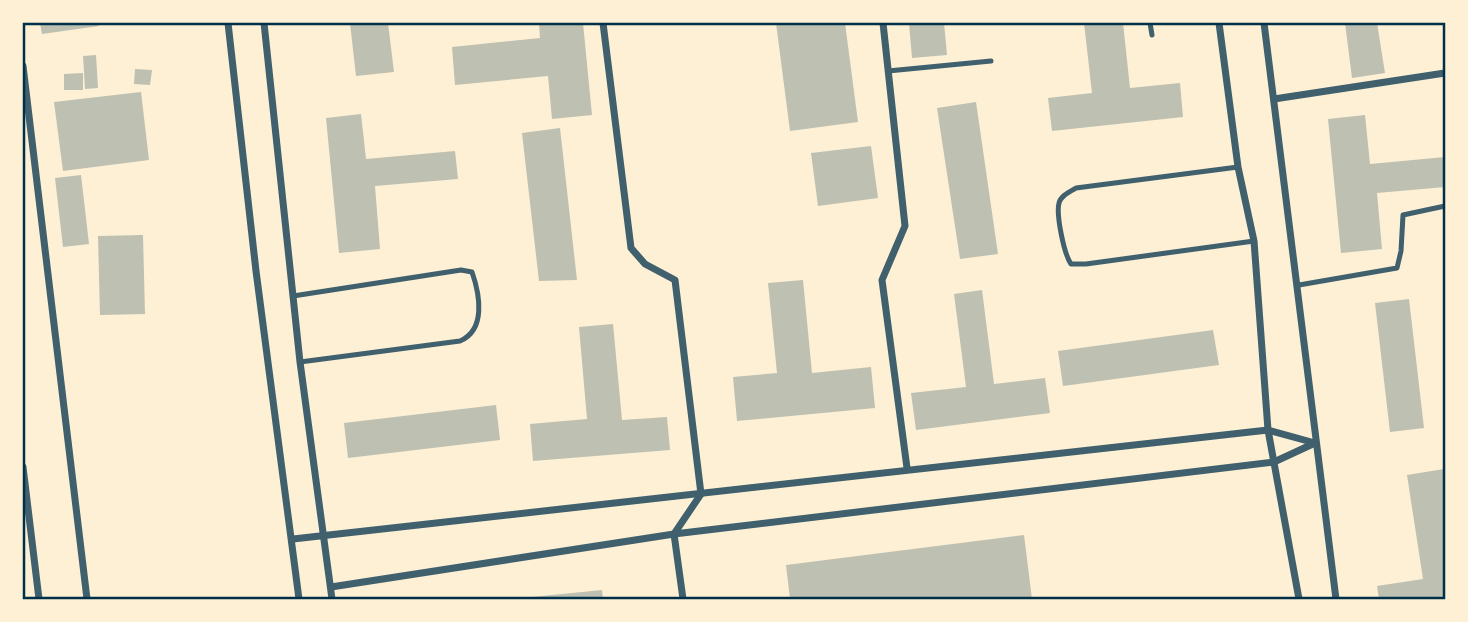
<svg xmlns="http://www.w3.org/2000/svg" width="1468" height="622" viewBox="0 0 1468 622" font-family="'Noto Serif',serif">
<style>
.building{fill:#bec0b2}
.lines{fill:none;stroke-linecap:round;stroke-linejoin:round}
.service{stroke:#3f606c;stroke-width:5}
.minor{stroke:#3f606c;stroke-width:7}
.neatline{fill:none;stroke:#003049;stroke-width:2.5}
</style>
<rect width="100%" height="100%" fill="#fdf0d5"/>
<g class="building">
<polygon points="40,23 99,23 99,26 42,34"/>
<polygon points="350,23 388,23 394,72 356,76"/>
<polygon points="539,23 583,23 592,115 552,119 548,76 455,85 452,47 540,38"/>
<polygon points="776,23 845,23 858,122 790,131"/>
<polygon points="909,23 944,23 947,55 912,58"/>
<polygon points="1084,23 1123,23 1130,88 1180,83 1183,117 1052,131 1048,98 1092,93"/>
<polygon points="1345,23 1377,23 1385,73 1352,78"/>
<polygon points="96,55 98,88 85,89 83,56"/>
<polygon points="135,69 152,70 150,85 134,84"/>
<polygon points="83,73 83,90 64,90 64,74"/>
<polygon points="141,92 149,160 63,171 54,102"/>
<polygon points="976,102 998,254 960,259 937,108"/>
<polygon points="361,114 366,159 455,151 458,179 375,186 380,249 339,253 326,118"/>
<polygon points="1365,115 1370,164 1445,157 1445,187 1377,193 1382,249 1341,253 1328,119"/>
<polygon points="560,128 577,280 539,281 522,133"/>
<polygon points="871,146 878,198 818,206 811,153"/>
<polygon points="81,175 89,244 63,247 55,178"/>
<polygon points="143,235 145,314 100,315 98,236"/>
<polygon points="803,280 812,373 871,367 875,408 737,421 733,377 777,373 768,283"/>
<polygon points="982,290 994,384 1045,378 1050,413 916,430 911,393 966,387 954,294"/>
<polygon points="1409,299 1424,428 1390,432 1375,303"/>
<polygon points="613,324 622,420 667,417 670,450 533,461 530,424 587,419 579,327"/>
<polygon points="1213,330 1219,365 1063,386 1058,351"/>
<polygon points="496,405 500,440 348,458 344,423"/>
<polygon points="1444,469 1445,599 1379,599 1377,586 1423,579 1407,475"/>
<polygon points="1024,535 1032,599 790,599 786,565"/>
<polygon points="602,590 603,599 532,599 532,597"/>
</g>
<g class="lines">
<g class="service">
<polyline points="1150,23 1152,35"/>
<polyline points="888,71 991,61"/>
<path d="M 1238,167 L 1076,188 C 1070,192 1061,195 1059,203 C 1056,215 1064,254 1071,264 L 1086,264 L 1254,241"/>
<polyline points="1299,285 1397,268 1401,251 1403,215 1445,206"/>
<path d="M 293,296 L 461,270 L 472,272 C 480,295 486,330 460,341 L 300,362"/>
</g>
<g class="minor">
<polyline points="228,23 256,271 299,599"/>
<polyline points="264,23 300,362 332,599"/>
<polyline points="603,23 631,248 645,264 675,280 701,494 674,534 683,599"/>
<polyline points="883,23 905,226 882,280 907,468"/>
<polyline points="1219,23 1238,167 1254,241 1268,430 1299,599"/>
<polyline points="1264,23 1336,599"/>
<polyline points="23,66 87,599"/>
<polyline points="1274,99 1445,73"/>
<polyline points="23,467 39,599"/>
<polyline points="293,539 1268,430 1315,443"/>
<polyline points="331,587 674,534 1274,462 1315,443"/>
</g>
</g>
<rect width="1468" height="622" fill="none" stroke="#fdf0d5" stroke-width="49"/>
<rect x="24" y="24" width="1420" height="574" class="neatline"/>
</svg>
